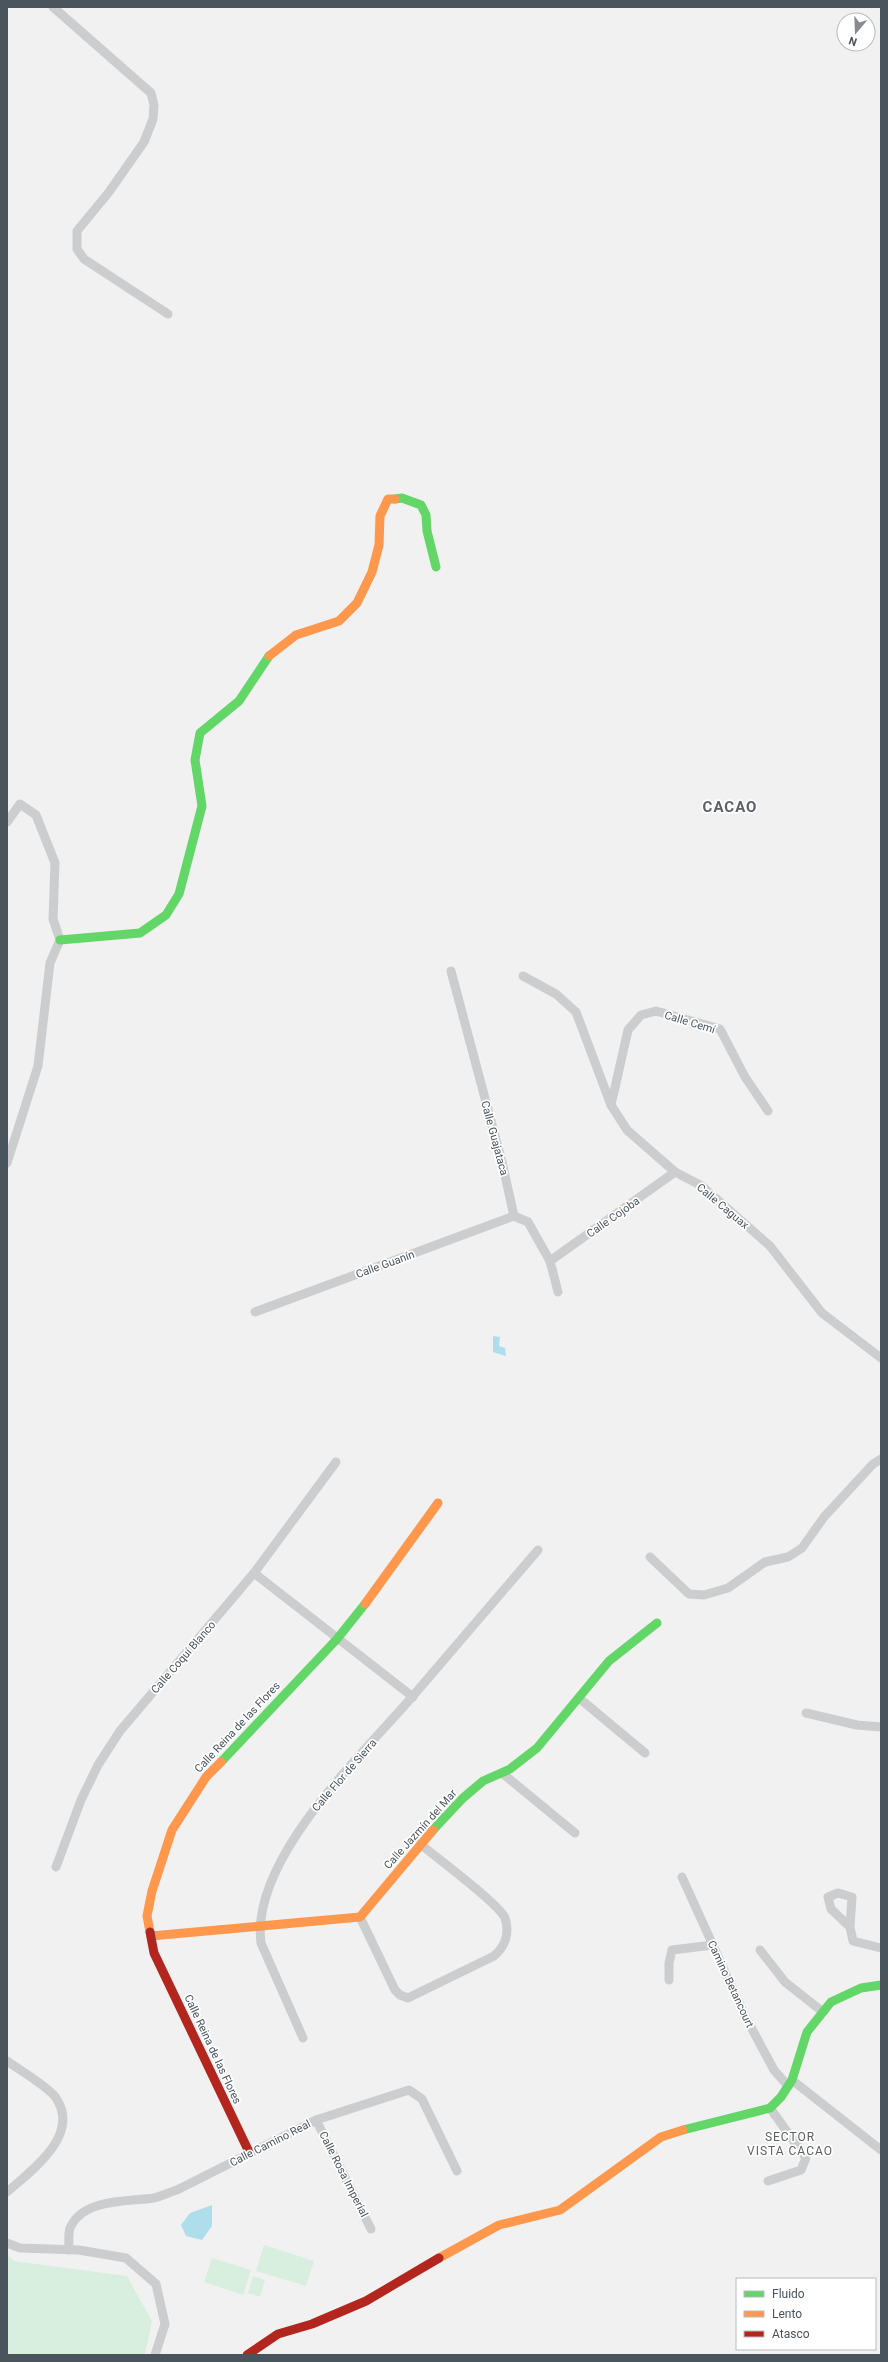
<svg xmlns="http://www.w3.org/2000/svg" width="888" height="2362" viewBox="0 0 888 2362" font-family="Roboto,sans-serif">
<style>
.green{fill:#d8efe0}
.water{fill:#aedeeb}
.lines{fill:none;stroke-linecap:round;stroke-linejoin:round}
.street{stroke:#cbcdcf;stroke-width:9}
.fast{stroke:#63d668;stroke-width:9}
.slow{stroke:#ff974d;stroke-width:9}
.jam{stroke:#b3261e;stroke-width:9}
.labels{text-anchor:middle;stroke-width:3.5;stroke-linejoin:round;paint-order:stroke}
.street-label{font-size:11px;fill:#49545d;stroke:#fff}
.neighbourhood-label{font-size:12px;letter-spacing:1px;fill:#5d6165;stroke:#fff}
.district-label{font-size:15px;font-weight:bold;letter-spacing:1px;fill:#5d6165;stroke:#fff}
</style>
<rect width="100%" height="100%" fill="#f2f1f1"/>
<g class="green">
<path d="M 264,2245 L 314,2261 L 306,2286 L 256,2271 Z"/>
<path d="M 7,2255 L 14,2261 L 127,2276 L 152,2321 L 145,2355 L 7,2355 Z"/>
<path d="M 212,2258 L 251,2270 L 243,2295 L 204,2282 Z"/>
<path d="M 253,2276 L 265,2280 L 260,2297 L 248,2293 Z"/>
</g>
<g class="water">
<path d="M 493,1336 L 500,1337 L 499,1346 L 505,1348 L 506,1356 L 493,1352 Z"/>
<path d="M 212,2205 L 212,2226 L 202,2240 L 186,2236 L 181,2225 L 190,2213 Z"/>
</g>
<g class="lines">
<g class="street">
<path d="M 53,7 L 151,93 L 154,105 L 153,119 L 144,142 L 109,192 L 77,231 L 77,249 L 84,259 L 168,314"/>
<path d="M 7,822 L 20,804 L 36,815 L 55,863 L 53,919 L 60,940 L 50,963 L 38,1066 L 7,1163"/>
<path d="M 451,971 L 502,1162 L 514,1216 L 528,1222 L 550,1261 L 558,1292"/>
<path d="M 523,976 L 556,994 L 576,1012 L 611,1105 L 627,1130 L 675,1172 L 702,1186 L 770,1246 L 822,1313 L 881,1358"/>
<path d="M 611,1105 L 628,1030 L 641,1015 L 656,1011 L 720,1029 L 745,1077 L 768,1111"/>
<path d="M 550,1261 L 675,1172"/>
<path d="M 255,1312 L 514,1216"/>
<path d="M 650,1557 L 689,1594 L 704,1595 L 728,1588 L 765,1562 L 788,1557 L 802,1548 L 824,1517 L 873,1464 L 881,1459"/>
<path d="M 254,1573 L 413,1697"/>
<path d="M 579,1698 L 645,1753"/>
<path d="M 806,1713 L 857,1725 L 881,1727"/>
<path d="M 502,1773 L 575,1833"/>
<path d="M 56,1867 L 81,1800 L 98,1765 L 120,1731 L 254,1573 L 336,1462"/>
<path d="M 682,1877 L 745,2016 L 774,2070 L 788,2086"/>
<path d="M 360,1917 L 395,1990 L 400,1995 L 408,1998 L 494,1956 C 505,1947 510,1933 505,1918 C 500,1905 435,1856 420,1844"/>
<path d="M 850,1927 L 831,1909 L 828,1897 L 838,1893 L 852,1897 L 850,1927 L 853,1941 L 881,1948"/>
<path d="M 760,1950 L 785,1982 L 823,2012"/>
<path d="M 669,1980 L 669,1963 L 672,1950 L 713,1945"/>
<path d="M 303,2038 L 261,1943 C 250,1860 361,1756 412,1697 C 454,1648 496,1599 538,1550"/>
<path d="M 7,2061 C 18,2069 50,2088 56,2098 C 81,2135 32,2170 7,2192"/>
<path d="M 792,2080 L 881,2150"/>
<path d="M 316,2120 L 371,2229"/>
<path d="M 768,2181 L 801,2170 L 806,2158 L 770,2108"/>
<path d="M 7,2243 L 20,2248 L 79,2250 L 126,2258 L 156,2284 L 165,2324 L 155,2355"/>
<path d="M 69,2250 C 69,2243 68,2234 70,2228 C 83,2198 127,2202 154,2198 C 162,2196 170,2192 177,2190 L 316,2120 L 409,2090 L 422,2099 L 457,2171"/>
</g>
<g class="fast">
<path d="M 395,499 L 402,498 L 421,505 L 426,515 L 427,531 L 436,567"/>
<path d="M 60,940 L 140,933 L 166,915 L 179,894 L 202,806 L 195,760 L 200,733 L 239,701 L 269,656"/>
<path d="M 221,1762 L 337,1639 L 365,1604"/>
<path d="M 433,1830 L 463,1798 L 483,1781 L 510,1769 L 537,1748 L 609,1661 L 657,1623"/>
<path d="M 683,2130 L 770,2108 L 781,2097 L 792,2080 L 807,2032 L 831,2002 L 861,1988 L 881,1985"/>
</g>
<g class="slow">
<path d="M 269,656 L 296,635 L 339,621 L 357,603 L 372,572 L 379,545 L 380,516 L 388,499 L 395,499"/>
<path d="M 365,1604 L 438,1503"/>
<path d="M 150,1932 L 147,1916 L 152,1891 L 172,1830 L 206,1777 L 221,1762"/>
<path d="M 151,1936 L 360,1917 L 433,1830"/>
<path d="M 439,2258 L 499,2225 L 560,2210 L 661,2137 L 683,2130"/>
</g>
<g class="jam">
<path d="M 150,1932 L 154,1953 L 250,2154"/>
<path d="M 247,2355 L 278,2334 L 312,2324 L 366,2301 L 439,2258"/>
</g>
</g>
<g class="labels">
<g class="street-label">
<text transform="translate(690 1022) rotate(17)" y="4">Calle Cemí</text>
<text transform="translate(495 1138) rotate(75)" y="4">Calle Guajataca</text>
<text transform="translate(723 1206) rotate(40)" y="4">Calle Caguax</text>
<text transform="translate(613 1217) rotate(-35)" y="4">Calle Cojoba</text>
<text transform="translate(385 1264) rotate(-20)" y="4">Calle Guanín</text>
<text transform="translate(183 1657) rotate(-49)" y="4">Calle Coquí Blanco</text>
<text transform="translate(237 1727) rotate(-47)" y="4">Calle Reina de las Flores</text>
<text transform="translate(344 1775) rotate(-49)" y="4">Calle Flor de Sierra</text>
<text transform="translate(420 1829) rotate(-48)" y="4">Calle Jazmín del Mar</text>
<text transform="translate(731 1984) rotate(65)" y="4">Camino Betancourt</text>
<text transform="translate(213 2049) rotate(65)" y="4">Calle Reina de las Flores</text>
<text transform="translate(270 2143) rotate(-27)" y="4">Calle Camino Real</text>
<text transform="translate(344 2174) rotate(63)" y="4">Calle Rosa Imperial</text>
</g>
<g class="neighbourhood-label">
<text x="790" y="2141">SECTOR<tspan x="790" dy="14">VISTA CACAO</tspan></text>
</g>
<g class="district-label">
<text x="730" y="812">CACAO</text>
</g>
</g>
<rect width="888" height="2362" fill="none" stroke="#49545d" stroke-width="16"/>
<rect x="736" y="2278" width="140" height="72" fill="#ffffff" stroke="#b6bbbe"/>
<rect x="744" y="2291" width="20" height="6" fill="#63d668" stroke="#b6bbbe"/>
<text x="772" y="2298" font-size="12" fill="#49545d">Fluido</text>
<rect x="744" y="2311" width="20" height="6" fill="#ff974d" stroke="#b6bbbe"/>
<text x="772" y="2318" font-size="12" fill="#49545d">Lento</text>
<rect x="744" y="2331" width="20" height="6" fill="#b3261e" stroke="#b6bbbe"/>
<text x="772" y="2338" font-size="12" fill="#49545d">Atasco</text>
<g transform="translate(856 32) rotate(199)"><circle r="19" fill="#ffffff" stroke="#b6bbbe"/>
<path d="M0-3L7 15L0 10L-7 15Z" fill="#848b91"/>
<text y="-6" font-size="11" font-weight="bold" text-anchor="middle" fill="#49545d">N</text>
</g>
</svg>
